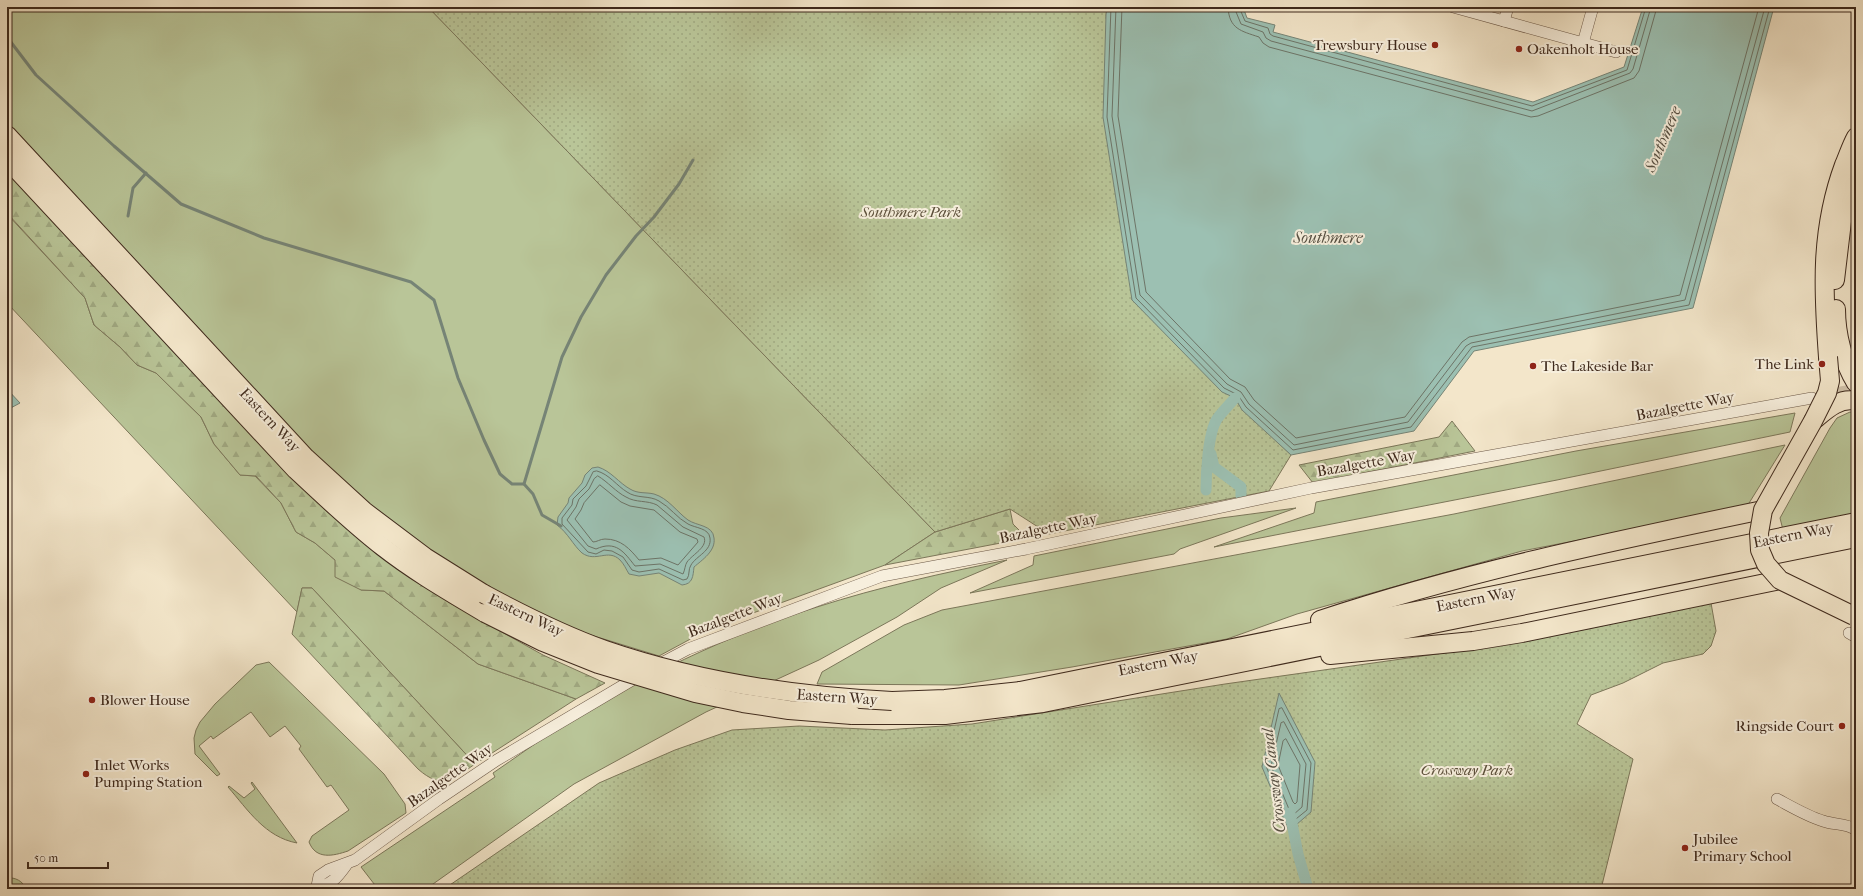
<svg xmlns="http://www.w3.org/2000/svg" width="1863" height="896" viewBox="0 0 1863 896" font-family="'IM FELL French Canon',serif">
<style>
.green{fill:#b9c598;stroke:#7c775a}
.forest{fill:url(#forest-firs);stroke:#7c775a}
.park{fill:url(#park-dots);stroke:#7c775a}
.water{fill:#9cc0b2;stroke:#768476}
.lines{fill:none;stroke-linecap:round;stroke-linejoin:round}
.shore{stroke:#6d7467;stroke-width:1}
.stream{stroke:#768476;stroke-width:3}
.canal{stroke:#9cc0b2;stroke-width:11}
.minor-tunnel{stroke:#cfc0a7;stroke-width:11;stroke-dasharray:11 5.5;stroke-linecap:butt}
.minor-casing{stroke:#6b5848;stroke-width:12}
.primary-casing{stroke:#3e291c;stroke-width:20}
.minor{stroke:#f7efdd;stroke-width:11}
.primary{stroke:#f3e6ca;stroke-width:18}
.primary-bridge-casing{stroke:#3e291c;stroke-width:20;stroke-linecap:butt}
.primary-bridge{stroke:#f3e6ca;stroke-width:18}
.poi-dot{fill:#8f2418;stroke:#f7efdd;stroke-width:1.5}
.labels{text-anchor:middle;stroke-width:4;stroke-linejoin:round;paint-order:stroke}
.poi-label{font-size:15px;fill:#3e291c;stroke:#f7efdd;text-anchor:start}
.park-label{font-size:15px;font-style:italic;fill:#5d503b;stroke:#f7efdd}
.street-label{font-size:15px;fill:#3e291c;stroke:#f7efdd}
.water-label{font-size:16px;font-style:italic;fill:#564f42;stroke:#f7efdd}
</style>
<defs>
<pattern id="forest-firs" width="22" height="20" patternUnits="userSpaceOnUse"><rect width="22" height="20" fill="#b9c598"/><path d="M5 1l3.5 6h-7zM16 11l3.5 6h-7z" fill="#a0a982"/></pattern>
<pattern id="park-dots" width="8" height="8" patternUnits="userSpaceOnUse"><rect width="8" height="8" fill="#b9c598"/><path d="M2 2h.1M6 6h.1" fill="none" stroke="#a0a982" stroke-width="1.8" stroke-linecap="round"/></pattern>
</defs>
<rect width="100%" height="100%" fill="#f3e6ca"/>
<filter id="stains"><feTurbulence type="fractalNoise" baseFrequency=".005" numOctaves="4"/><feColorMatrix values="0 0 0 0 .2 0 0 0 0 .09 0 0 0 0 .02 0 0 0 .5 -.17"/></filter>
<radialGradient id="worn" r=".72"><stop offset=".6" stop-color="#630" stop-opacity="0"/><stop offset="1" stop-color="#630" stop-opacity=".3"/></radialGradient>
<g class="green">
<path d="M 7,7 L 428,7 L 935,532 L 885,565 L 709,629 L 659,656 L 581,632 L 452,573 L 365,501 L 303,443 L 194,323 L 7,123 Z"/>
<path d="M 7,214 L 85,298 L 94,325 L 120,347 L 137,365 L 156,373 L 201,417 L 214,444 L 240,475 L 255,476 L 281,503 L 296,532 L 315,543 L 335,560 L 361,590 L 384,591 L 478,664 L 576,699 L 475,764 L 312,588 L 302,588 L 297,612 L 7,303 Z"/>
<path d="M 1850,412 L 1856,413 L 1856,514 L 1783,530 L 1780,518 L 1830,428 L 1837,418 Z"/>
<path d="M 1795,413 L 1790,432 L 1557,480 L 1214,547 L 1314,513 L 1316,502 L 1576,451 Z"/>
<path d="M 1785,445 L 1746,508 L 1522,551 L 1297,614 L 1227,639 L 1072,667 L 959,685 L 817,684 L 822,672 L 904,625 L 942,610 L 1454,514 Z"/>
<path d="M 1296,508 L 1180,549 L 1174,554 L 970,593 L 1033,565 L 1034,556 L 1221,518 Z"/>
<path d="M 1007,560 L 941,588 L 897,617 L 819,660 L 706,712 L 574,784 L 426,889 L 378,889 L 361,867 L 495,777 L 493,773 C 515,758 537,742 560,727 C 640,678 727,635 817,607 C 879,587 943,573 1007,560 Z"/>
<path d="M 269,662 L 384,774 L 405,804 L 406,813 L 348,851 C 333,856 316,860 309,842 L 312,836 L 349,810 L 331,785 L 327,787 L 299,749 L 301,746 L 285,726 L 270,737 L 251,712 L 213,739 L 211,736 L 199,746 L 220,774 L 217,776 L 195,754 L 194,738 L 196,730 L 200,722 L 215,704 L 256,665 Z"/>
<path d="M 252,782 L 297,843 C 265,837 248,810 228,787 L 229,786 L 244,798 L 255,789 L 251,783 Z"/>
<path d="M 7,878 C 15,877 23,881 26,889 L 7,889 Z"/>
</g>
<g class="forest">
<path d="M 7,170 L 324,509 L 380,556 L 450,603 L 543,655 L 605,683 L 576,699 L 478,664 L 384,591 L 361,590 L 335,577 L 335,560 L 315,543 L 296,532 L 281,503 L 256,476 L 240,475 L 214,444 L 201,417 L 156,373 L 137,365 L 120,347 L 94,325 L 85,298 L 7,213 Z"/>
<path d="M 1452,421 L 1475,451 L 1313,483 L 1299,465 L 1439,437 Z"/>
<path d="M 1010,509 L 1013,524 L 1027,538 L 885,565 L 935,532 Z"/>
<path d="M 302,588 L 312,588 L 475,764 C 452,780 442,790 418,769 L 292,634 Z"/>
</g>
<g class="park">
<path d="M 428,7 L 1107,7 L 1106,15 L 1132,300 L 1291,455 L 1269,491 L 1049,534 L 1010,509 L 935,532 Z"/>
<path d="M 1711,603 L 1716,631 L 1711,646 L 1703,654 L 1663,663 L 1623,683 L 1591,695 L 1577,724 L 1633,759 L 1601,889 L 444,889 L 599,783 L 675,750 L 732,730 L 799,726 L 885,730 L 972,724 L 1225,684 L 1486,647 L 1587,629 Z"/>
</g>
<g class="water">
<path d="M 1107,7 L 1243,7 L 1247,18 L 1275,25 L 1273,32 L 1533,102 L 1624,67 L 1643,7 L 1774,7 L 1693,308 L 1474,351 L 1414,431 L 1291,455 L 1242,410 L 1235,398 L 1222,392 L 1132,300 L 1103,117 L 1106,15 Z"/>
<path d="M 7,389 L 20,403 L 7,410 Z"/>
<path d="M 598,467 C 611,471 619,483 630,489 C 638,494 646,492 654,494 C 668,498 677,512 688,520 C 697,526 713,525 714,538 C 716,551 702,560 694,567 C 693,576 693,584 682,585 L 659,573 L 639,576 L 629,574 C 626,569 624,564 620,560 C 608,548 596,563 582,553 C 573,545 568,533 557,525 L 558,517 L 568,503 L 569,498 L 582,483 L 585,475 L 592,468 Z"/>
<path d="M 1279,693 L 1315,762 L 1311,812 L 1289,831 L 1262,767 Z"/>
</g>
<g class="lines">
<g class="shore">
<path d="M 1111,7 L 1107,117 L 1136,298 L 1224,388 L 1238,395 L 1246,407 L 1293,450 L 1411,427 L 1472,347 L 1689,305 L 1770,7"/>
<path d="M 1116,7 L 1112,116 L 1140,295 L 1227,384 L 1241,392 L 1249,404 L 1294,445 L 1408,422 L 1466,346 L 1471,343 L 1685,300 L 1765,7"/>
<path d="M 1122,7 L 1118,116 L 1146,292 L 1230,379 L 1245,387 L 1254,400 L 1296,438 L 1405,417 L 1462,342 L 1469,337 L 1680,295 L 1759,7"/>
<path d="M 1228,7 C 1229,29 1241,31 1259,37 L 1263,43 L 1269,47 L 1531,117 L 1538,116 L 1634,78 L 1639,71 L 1657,7"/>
<path d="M 1234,7 L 1241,24 L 1263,32 L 1266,38 L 1271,41 L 1532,111 L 1630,73 L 1633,69 L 1651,7"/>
<path d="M 1239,7 L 1245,21 L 1268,28 L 1270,34 L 1273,36 L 1532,106 L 1627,70 L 1646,7"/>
<path d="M 597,471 C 609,474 617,486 627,492 C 637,499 649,495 659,501 C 670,507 677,518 688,524 C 695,528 709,528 710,538 C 712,551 696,556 691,565 C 688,569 690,575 687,579 L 683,580 L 659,569 L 639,572 L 632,570 L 623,557 L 612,551 L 604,550 L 596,554 L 588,552 L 562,524 L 562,518 L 572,505 L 573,499 L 586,486 L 593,472 Z"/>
<path d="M 598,476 C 608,482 616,492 626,497 C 636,503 647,500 657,505 L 683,527 L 704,537 C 708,547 693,554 687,562 C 685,565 685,570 683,574 L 660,564 L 635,566 C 624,552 616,540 596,549 L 588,546 L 567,520 L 576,507 L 579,499 L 589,489 L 594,479 Z"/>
<path d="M 600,485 L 621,502 L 630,506 L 654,510 L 680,532 L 697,539 L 698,542 L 678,565 L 661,558 L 639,560 C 630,549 621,539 605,539 C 600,539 597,542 593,542 L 575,519 L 581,510 L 584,503 Z"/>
<path d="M 1282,708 L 1311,763 L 1307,810 L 1291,823 L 1289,822 L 1266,766 L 1279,709 Z"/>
<path d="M 1284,722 L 1306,764 L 1302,807 L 1293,815 L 1291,814 L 1271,766 L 1281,723 Z"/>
<path d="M 1286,739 L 1300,765 L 1297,802 L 1295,804 L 1293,802 L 1278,765 L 1283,741 Z"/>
</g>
<g class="stream">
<path d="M 7,37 L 36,75 L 114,146 L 181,204 L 264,238 L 411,282 L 434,300 L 458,378 L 484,440 L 500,474 L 512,484 L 524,484 L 533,494 L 542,515 L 561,526"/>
<path d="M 128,216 L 133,188 L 146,173"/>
<path d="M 524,484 L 562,357 L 581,317 L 606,275 L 636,236 L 654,217 L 679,184 L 693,160"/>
</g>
<g class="canal">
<path d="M 1211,454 L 1214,467 L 1241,487 L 1241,496"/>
<path d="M 1206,490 C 1206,474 1208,433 1217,419 C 1222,412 1229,405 1235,398"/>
<path d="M 1290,813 L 1298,854 L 1308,889"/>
</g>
<path class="minor-tunnel" d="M 1821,396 L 1856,389"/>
<g class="minor-casing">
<g id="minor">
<path d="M 1453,7 L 1616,52"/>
<path d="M 1504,21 L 1508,7"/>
<path d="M 1583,43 L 1593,7"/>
<path d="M 1849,633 L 1856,637"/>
<path d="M 656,666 L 688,649 L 882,576 L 1026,549 L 1311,488 L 1812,398"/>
<path d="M 1777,799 C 1792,807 1807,816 1823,821 C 1834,825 1847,823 1856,830"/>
<path d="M 347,864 C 339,875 332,886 317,886 L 319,876 L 328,870 L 355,860 L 439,799 L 497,760 L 639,676"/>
</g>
</g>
<g class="primary-casing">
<g id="primary">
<path d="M 7,135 L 306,458 L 364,511 L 425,557 L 484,594"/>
<path d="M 7,159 L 296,470 C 324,496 352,523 383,547 C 415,572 450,592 485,613"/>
<path d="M 1835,280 L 1843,213 L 1856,171"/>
<path d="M 1836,309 C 1836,334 1843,362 1856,383"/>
<path d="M 1828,357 C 1823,289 1820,230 1844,165 C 1848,156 1851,146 1856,137"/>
<path d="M 1813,421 C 1825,411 1839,397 1856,401"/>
<path d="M 1320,620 C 1464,572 1614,541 1763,510"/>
<path d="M 1330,655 L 1473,641 L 1522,633 L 1780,580"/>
<path d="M 892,701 L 945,699 L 1020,691 L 1856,522"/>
<path d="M 852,715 L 945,715 L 1043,703 L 1856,538"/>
</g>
</g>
<use href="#minor" class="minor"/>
<use href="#primary" class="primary"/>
<g class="primary-bridge-casing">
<g id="primary-bridge">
<path d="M 1828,357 L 1830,381 L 1827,393 L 1813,421 L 1763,510 L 1759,533 L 1760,550 L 1766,564 L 1780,580 L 1854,616"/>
<path d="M 484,594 C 523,615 563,635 605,650 C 698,682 794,696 892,701"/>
<path d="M 485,613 L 543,642 L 598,664 L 695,693 L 743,703 L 789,710 L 852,715"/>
</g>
</g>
<use href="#primary-bridge" class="primary-bridge"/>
</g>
<g class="poi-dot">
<circle cx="1435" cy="45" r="4"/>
<circle cx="1519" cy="49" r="4"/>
<circle cx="1822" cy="364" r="4"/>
<circle cx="1533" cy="366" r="4"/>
<circle cx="92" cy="700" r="4"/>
<circle cx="1842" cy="726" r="4"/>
<circle cx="86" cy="774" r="4"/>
<circle cx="1685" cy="848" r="4"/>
</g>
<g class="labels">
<g class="poi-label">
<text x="1427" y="50" text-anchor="end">Trewsbury House</text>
<text x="1527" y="54">Oakenholt House</text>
<text x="1814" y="369" text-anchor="end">The Link</text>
<text x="1541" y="371">The Lakeside Bar</text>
<text x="100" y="705">Blower House</text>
<text x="1834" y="731" text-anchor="end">Ringside Court</text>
<text x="94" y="770">Inlet Works<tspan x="94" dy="17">Pumping Station</tspan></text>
<text x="1693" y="844">Jubilee<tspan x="1693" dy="17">Primary School</tspan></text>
</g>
<g class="park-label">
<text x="911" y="217">Southmere Park</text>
<text x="1467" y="775">Crossway Park</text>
</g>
<g class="street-label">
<text transform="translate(1685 406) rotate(-11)" y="5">Bazalgette Way</text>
<text transform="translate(270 420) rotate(47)" y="5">Eastern Way</text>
<text transform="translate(1366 463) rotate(-10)" y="5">Bazalgette Way</text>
<text transform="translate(1048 528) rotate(-12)" y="5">Bazalgette Way</text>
<text transform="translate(1793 535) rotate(-11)" y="5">Eastern Way</text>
<text transform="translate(1476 599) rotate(-11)" y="5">Eastern Way</text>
<text transform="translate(526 615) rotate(25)" y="5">Eastern Way</text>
<text transform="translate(735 615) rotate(-21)" y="5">Bazalgette Way</text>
<text transform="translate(1158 663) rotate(-11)" y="5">Eastern Way</text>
<text transform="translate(837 697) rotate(4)" y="5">Eastern Way</text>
<text transform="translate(450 775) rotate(-35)" y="5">Bazalgette Way</text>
</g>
<g class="water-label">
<text transform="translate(1662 139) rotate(-67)" y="6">Southmere</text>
<text x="1328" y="243">Southmere</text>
<text transform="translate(1273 781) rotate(-97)" y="6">Crossway Canal</text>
</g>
</g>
<rect width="1863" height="896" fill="none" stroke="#f3e6ca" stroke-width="24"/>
<rect x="8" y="8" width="1847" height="880" fill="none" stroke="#3e291c" stroke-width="2"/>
<rect x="12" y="12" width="1839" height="872" fill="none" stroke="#3e291c"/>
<path d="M28 862v6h80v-6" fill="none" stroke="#3e291c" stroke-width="2"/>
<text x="34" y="862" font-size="12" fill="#3e291c" stroke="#f7efdd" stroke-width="3" paint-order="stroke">50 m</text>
<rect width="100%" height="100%" filter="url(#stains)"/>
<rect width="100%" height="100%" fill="url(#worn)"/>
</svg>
